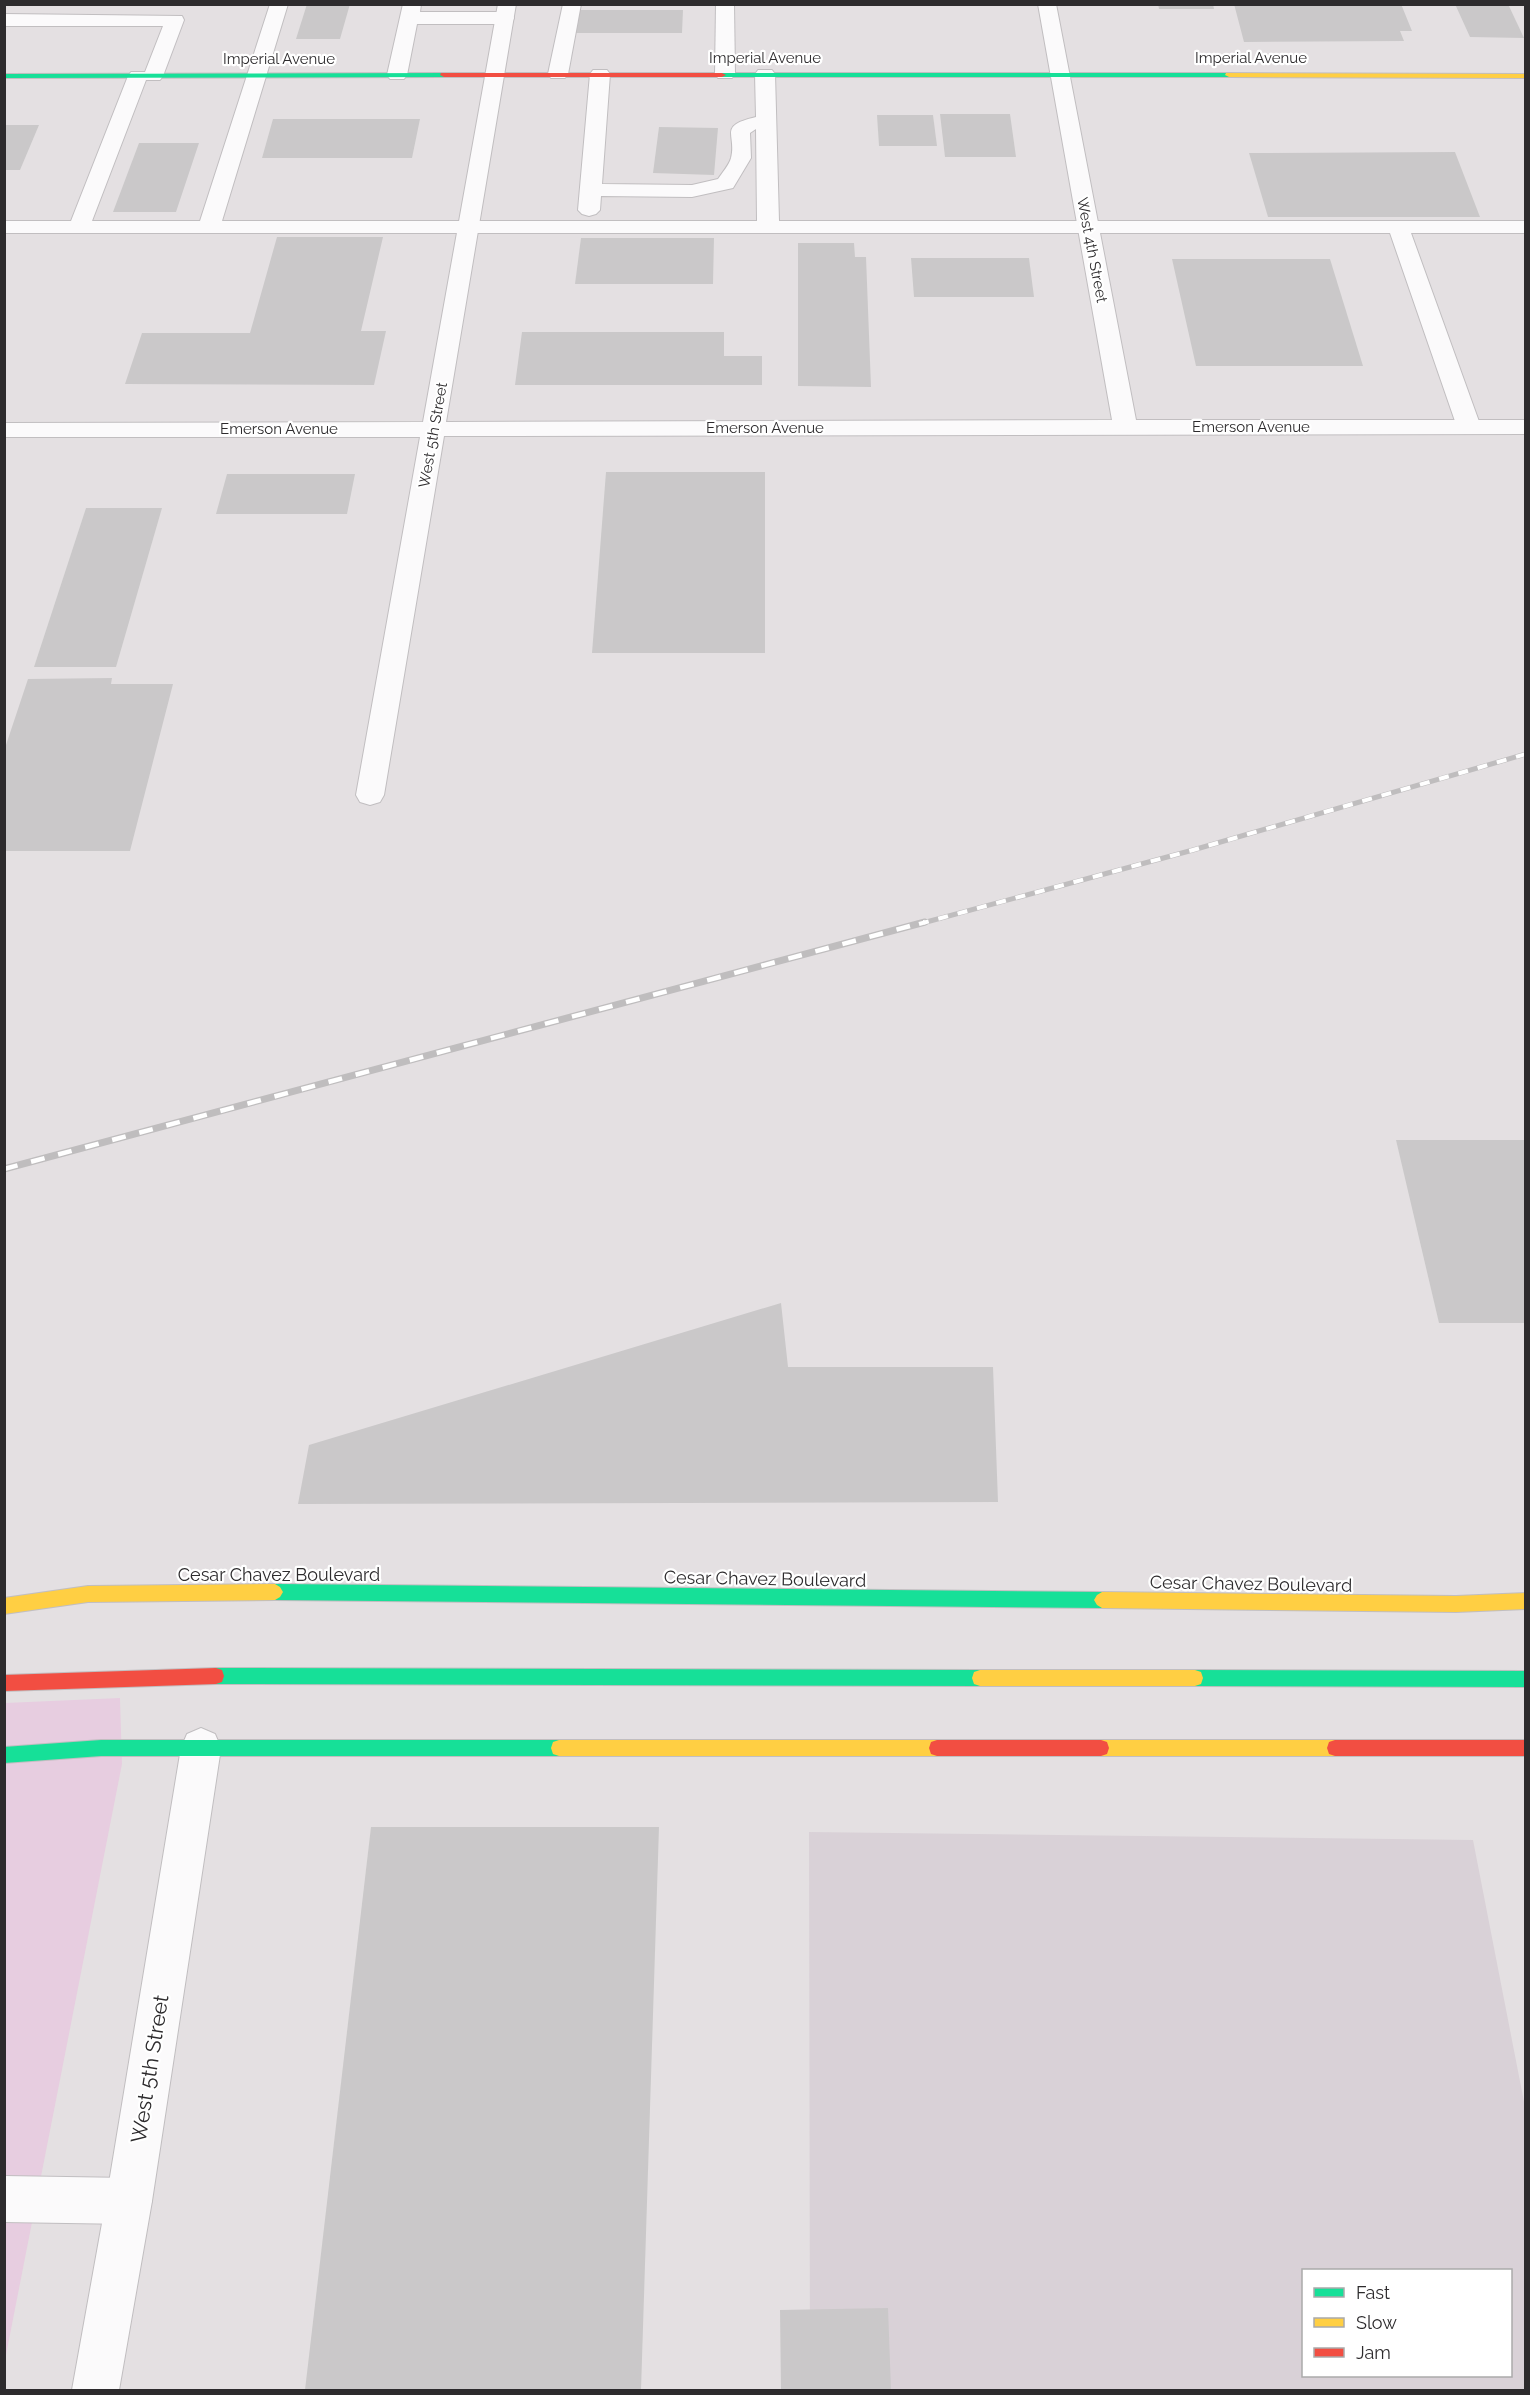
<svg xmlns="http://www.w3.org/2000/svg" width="1530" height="2395" viewBox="0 0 1530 2395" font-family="Raleway,sans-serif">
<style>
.built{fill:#d9d1d7;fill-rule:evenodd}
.green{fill:#e7cde0}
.building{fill:#cac8c9}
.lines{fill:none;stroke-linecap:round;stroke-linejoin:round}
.lane-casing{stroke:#c1bec0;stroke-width:2}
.street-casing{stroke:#c1bec0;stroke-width:2}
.fast-casing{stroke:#c1bec0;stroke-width:2}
.slow-casing{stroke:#c1bec0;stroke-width:2}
.jam-casing{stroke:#c1bec0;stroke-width:2}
.lane{fill:#fbfafb;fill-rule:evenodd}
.street{fill:#fbfafb;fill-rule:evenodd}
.fast{fill:#16e098;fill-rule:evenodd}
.slow{fill:#ffcf43;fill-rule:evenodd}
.jam{fill:#f24e42;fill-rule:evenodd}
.rail-far1-casing{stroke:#bfbdbe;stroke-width:5}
.rail-casing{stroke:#bfbdbe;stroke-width:7}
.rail-far1{stroke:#fff;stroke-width:4;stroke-dasharray:10;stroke-linecap:butt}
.rail{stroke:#fff;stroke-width:4.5;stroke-dasharray:14;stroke-linecap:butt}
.labels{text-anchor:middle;stroke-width:4.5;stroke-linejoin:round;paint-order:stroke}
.far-street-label{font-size:15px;fill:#2d2b2d;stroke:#fff}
.street-label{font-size:18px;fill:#2d2b2d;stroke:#fff}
.near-street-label{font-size:21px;fill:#2d2b2d;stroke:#fff}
</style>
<rect width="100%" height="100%" fill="#e4e0e2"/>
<path class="built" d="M 809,1832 L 1473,1840 L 1525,2107 L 1525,2390 L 810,2390 ZM 1304,2270 L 1510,2270 L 1510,2376 L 1304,2376 Z"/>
<path class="green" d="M 120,1698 L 122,1764 L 5,2360 L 5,1703 Z"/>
<g class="building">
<path d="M 307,4 L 350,4 L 340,39 L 296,39 Z"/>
<path d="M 1158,4 L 1213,4 L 1214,9 L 1159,9 Z"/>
<path d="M 1234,4 L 1401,4 L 1412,31 L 1400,31 L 1404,41 L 1244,42 Z"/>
<path d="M 1455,4 L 1508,4 L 1524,38 L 1470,37 Z"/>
<path d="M 563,10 L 683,10 L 682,33 L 560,33 Z"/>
<path d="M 940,114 L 1010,114 L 1016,157 L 945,157 Z"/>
<path d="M 877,115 L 933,115 L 937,146 L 879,146 Z"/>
<path d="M 273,119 L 420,119 L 412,158 L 262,158 Z"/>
<path d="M 4,125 L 39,125 L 20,170 L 4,170 Z"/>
<path d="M 659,127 L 718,128 L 714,175 L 653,173 Z"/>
<path d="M 139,143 L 199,143 L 176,212 L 113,212 Z"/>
<path d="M 1455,152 L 1480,217 L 1268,217 L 1249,153 Z"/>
<path d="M 277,237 L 383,237 L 361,331 L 386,331 L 374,385 L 125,384 L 142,333 L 250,333 Z"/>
<path d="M 581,238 L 714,238 L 713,284 L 575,284 Z"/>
<path d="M 798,243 L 854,243 L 855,257 L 866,257 L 871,387 L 798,386 Z"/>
<path d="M 911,258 L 1029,258 L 1034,297 L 914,297 Z"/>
<path d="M 1172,259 L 1330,259 L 1363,366 L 1196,366 Z"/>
<path d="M 522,332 L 724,332 L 724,356 L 762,356 L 762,385 L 515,385 Z"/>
<path d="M 606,472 L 765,472 L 765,653 L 592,653 Z"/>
<path d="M 227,474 L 355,474 L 347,514 L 216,514 Z"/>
<path d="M 86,508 L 162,508 L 116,667 L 34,667 Z"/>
<path d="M 112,678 L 111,684 L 173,684 L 130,851 L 4,851 L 4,751 L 28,679 Z"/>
<path d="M 1396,1140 L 1526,1140 L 1526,1323 L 1439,1323 Z"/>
<path d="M 781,1303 L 788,1367 L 993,1367 L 998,1502 L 298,1504 L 309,1445 Z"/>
<path d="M 371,1827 L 659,1827 L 641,2390 L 305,2390 Z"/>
<path d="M 888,2308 L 891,2390 L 781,2390 L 780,2310 Z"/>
</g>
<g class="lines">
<g class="lane-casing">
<g id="lane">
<path d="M 270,4 L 288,4 L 222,221 L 757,221 L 756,129 L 750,133 L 751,158 L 733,188 L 692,197 L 601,196 L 600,210 L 596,214 L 589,216 L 582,214 L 578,210 L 590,74 L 593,70 L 607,70 L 610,74 L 602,184 L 692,185 L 718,179 C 722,173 729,165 731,158 C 737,134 717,126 756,117 L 755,74 L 758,70 L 772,70 L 775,74 L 779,221 L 1526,221 L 1526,233 L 1411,233 L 1481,427 L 1477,432 L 1469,434 L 1461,432 L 1457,427 L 1390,233 L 4,233 L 4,221 L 71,221 L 128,76 L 131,72 L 145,72 L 163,26 L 4,26 L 4,14 L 182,16 L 184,20 L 163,76 L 160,80 L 146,80 L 92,221 L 200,221 Z"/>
<path d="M 403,4 L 421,4 L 420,12 L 505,12 L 512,14 L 514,18 L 512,22 L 505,24 L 417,24 L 407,75 L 404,79 L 390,79 L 387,75 Z"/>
<path d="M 563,4 L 581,4 L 568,74 L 565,78 L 551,78 L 548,74 Z"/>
<path d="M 716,4 L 734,4 L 735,74 L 732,78 L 718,78 L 715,74 Z"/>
<path d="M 4,2176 L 129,2178 L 145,2185 L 152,2201 L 145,2217 L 129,2224 L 4,2222 Z"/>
</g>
</g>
<g class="street-casing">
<g id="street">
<path d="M 498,4 L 516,4 L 446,422 L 1112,420 L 1038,4 L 1056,4 L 1136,420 L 1526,420 L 1526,434 L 444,436 L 384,795 L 380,802 L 370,805 L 360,802 L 356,795 L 420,437 L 4,437 L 4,423 L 423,422 Z"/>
<path d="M 201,1728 L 215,1734 L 221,1748 L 152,2201 L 119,2390 L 72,2390 L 106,2201 L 181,1748 L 187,1734 Z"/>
</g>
</g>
<g class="fast-casing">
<g id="fast">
<path d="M 447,73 L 448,75 L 444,77 L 4,78 L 4,74 Z"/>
<path d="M 719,73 L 1229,73 L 1233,75 L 1229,77 L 722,77 L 718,75 Z"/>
<path d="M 275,1584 L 1102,1592 L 1107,1595 L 1110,1600 L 1107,1605 L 1102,1608 L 275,1600 L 270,1597 L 267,1592 L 270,1587 Z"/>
<path d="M 216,1668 L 980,1670 L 986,1672 L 988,1678 L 986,1684 L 980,1686 L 216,1684 L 210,1682 L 208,1676 L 210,1670 Z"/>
<path d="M 1195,1670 L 1526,1671 L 1526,1687 L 1195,1686 L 1189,1684 L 1187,1678 L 1189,1672 Z"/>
<path d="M 101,1740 L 559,1740 L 565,1742 L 567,1748 L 565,1754 L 559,1756 L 101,1756 L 4,1763 L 4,1747 Z"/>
</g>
</g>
<g class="slow-casing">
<g id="slow">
<path d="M 1226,73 L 1526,74 L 1526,78 L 1229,77 L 1225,75 Z"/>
<path d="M 275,1584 L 280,1587 L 283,1592 L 280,1597 L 275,1600 L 88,1602 L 4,1614 L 4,1598 L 88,1586 Z"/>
<path d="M 1102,1592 L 1456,1596 L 1526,1593 L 1526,1609 L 1456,1612 L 1102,1608 L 1097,1605 L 1094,1600 L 1097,1595 Z"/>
<path d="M 980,1670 L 1195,1670 L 1201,1672 L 1203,1678 L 1201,1684 L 1195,1686 L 980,1686 L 974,1684 L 972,1678 L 974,1672 Z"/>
<path d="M 559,1740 L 937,1740 L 943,1742 L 945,1748 L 943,1754 L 937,1756 L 559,1756 L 553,1754 L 551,1748 L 553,1742 Z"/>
<path d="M 1101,1740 L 1335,1740 L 1341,1742 L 1343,1748 L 1341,1754 L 1335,1756 L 1101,1756 L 1095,1754 L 1093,1748 L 1095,1742 Z"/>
</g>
</g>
<g class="jam-casing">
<g id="jam">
<path d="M 441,73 L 722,73 L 726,75 L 722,77 L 444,77 L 440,75 Z"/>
<path d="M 216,1668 L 222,1670 L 224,1676 L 222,1682 L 216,1684 L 4,1691 L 4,1675 Z"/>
<path d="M 937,1740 L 1101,1740 L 1107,1742 L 1109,1748 L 1107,1754 L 1101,1756 L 937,1756 L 931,1754 L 929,1748 L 931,1742 Z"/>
<path d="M 1335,1740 L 1526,1740 L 1526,1756 L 1335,1756 L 1329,1754 L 1327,1748 L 1329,1742 Z"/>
</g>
</g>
<use href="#lane" class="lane"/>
<use href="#street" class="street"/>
<use href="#fast" class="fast"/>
<use href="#slow" class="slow"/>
<use href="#jam" class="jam"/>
<g class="rail-far1-casing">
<path id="rail-far1" d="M 919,924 L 1193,850 L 1526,754"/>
</g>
<g class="rail-casing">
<path id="rail" d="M 4,1169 L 925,922"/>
</g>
<use href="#rail-far1" class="rail-far1"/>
<use href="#rail" class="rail"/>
</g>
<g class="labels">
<g class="far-street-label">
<text x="765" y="63">Imperial Avenue</text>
<text x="1251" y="63">Imperial Avenue</text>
<text x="279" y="64">Imperial Avenue</text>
<text transform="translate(1092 250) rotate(79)" y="5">West 4th Street</text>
<text x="1251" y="432">Emerson Avenue</text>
<text x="765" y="433">Emerson Avenue</text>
<text x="279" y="434">Emerson Avenue</text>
<text transform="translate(433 435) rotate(-80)" y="5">West 5th Street</text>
</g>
<g class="street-label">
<text x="279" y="1581">Cesar Chavez Boulevard</text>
<text transform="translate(765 1579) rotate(1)" y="6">Cesar Chavez Boulevard</text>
<text transform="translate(1251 1584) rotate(1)" y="6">Cesar Chavez Boulevard</text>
</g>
<g class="near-street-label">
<text transform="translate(150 2069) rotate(-81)" y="7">West 5th Street</text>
</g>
</g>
<rect width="1530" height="2395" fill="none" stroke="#2d2b2d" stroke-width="12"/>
<rect x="1302" y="2269" width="210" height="108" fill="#ffffff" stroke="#abaaab" stroke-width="1.5"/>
<rect x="1314" y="2288" width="30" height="9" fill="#16e098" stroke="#abaaab" stroke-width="1.5"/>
<text x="1356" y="2299" font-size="18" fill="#2d2b2d">Fast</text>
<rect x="1314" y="2318" width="30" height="9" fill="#ffcf43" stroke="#abaaab" stroke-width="1.5"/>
<text x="1356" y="2329" font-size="18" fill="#2d2b2d">Slow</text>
<rect x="1314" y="2348" width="30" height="9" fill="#f24e42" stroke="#abaaab" stroke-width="1.5"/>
<text x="1356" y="2359" font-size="18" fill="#2d2b2d">Jam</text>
</svg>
